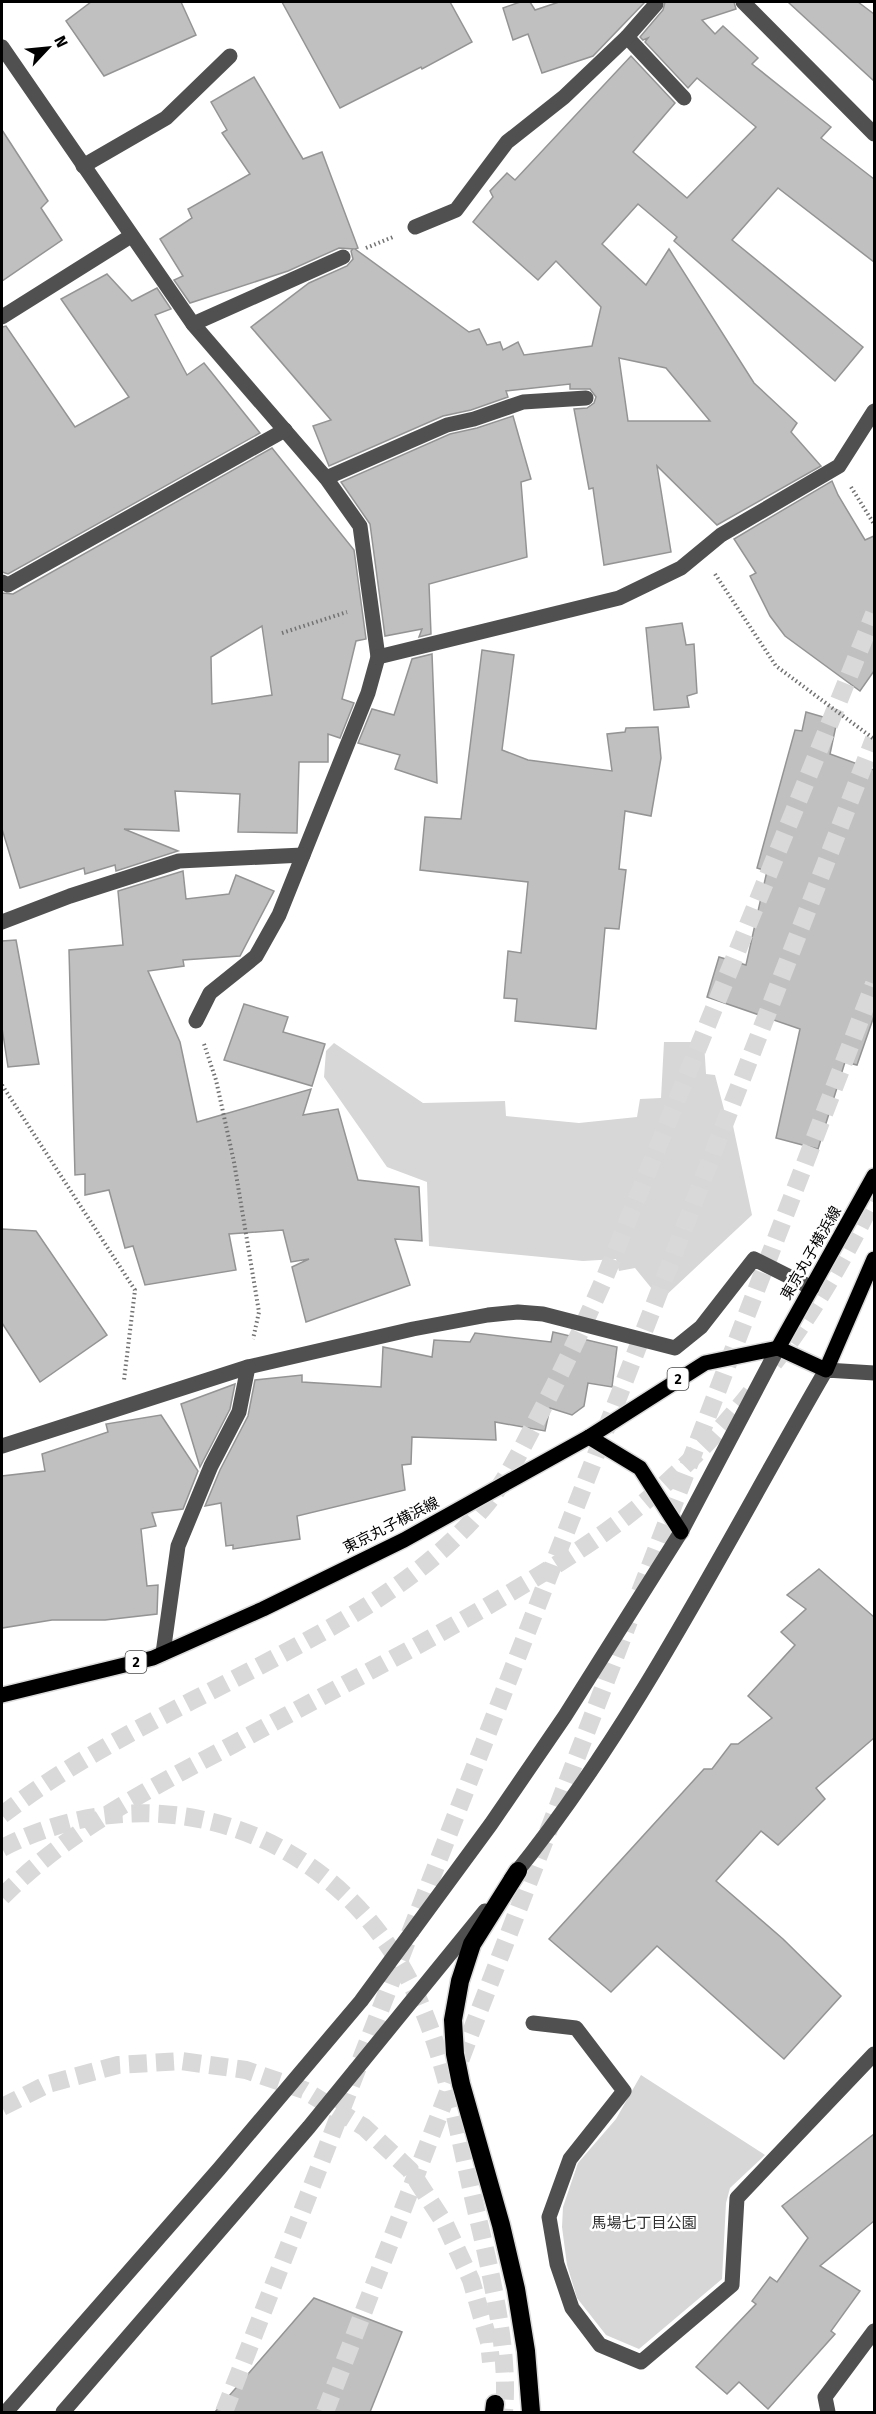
<svg xmlns="http://www.w3.org/2000/svg" width="876" height="2414" viewBox="0 0 876 2414" font-family="'Fira Sans','Noto Sans JP',sans-serif">
<style>
.green{fill:#d7d7d7}
.building{fill:#c0c0c0;stroke:#949494;stroke-width:1.5;fill-rule:evenodd}
.lines{fill:none;stroke-linecap:round;stroke-linejoin:round}
.highway-tunnel{stroke:#d9d9d9;stroke-width:18;stroke-dasharray:18 9;stroke-linecap:butt}
.major-casing{stroke:#dbdbdb;stroke-width:18}
.highway-casing{stroke:#dbdbdb;stroke-width:21}
.path{stroke:#727272;stroke-width:4;stroke-dasharray:1.5 3;stroke-linecap:butt}
.minor{stroke:#505050;stroke-width:15}
.major{stroke:#000;stroke-width:15}
.highway{stroke:#000;stroke-width:18}
.labels{text-anchor:middle;stroke-width:5;stroke-linejoin:round;paint-order:stroke}
.shield{fill:#fff;stroke:#4c4c4c;stroke-width:1.5}
.shield-label{font-size:14px;font-weight:bold;fill:#000}
.street-label{font-size:15px;fill:#000;stroke:#fff}
.park-label{font-size:15px;fill:#2e2e2e;stroke:#fff}
</style>
<rect width="100%" height="100%" fill="#fff"/>
<g class="green">
<path d="M 664,1042 L 704,1042 L 706,1074 L 715,1075 L 726,1117 L 732,1121 L 752,1215 L 661,1300 L 635,1268 L 619,1271 L 616,1259 L 583,1261 L 429,1246 L 427,1182 L 387,1167 L 324,1077 L 326,1051 L 334,1043 L 423,1103 L 505,1101 L 506,1116 L 579,1123 L 637,1117 L 640,1099 L 661,1098 Z"/>
<path d="M 641,2075 L 765,2155 L 730,2188 L 726,2203 L 722,2279 L 639,2349 L 606,2335 L 577,2298 L 567,2265 L 562,2227 L 563,2207 L 578,2163 L 616,2119 Z"/>
</g>
<g class="building">
<path d="M 91,2 L 181,2 L 196,35 L 104,76 L 66,21 Z"/>
<path d="M 282,2 L 450,2 L 472,42 L 422,69 L 421,67 L 340,108 Z"/>
<path d="M 520,2 L 530,2 L 535,10 L 559,2 L 645,2 L 593,56 L 542,73 L 528,34 L 513,40 L 503,8 Z"/>
<path d="M 665,2 L 734,2 L 736,9 L 702,20 L 715,34 L 723,26 L 758,58 L 752,64 L 831,127 L 821,138 L 874,179 L 874,262 L 778,188 L 732,240 L 863,347 L 835,381 L 674,241 L 677,237 L 638,204 L 602,244 L 646,285 L 669,249 L 754,383 L 797,423 L 791,432 L 821,466 L 717,525 L 657,466 L 671,552 L 604,565 L 593,488 L 589,489 L 574,409 L 587,408 L 594,403 L 596,397 L 590,389 L 570,389 L 570,384 L 506,391 L 508,397 L 471,410 L 443,416 L 329,466 L 313,426 L 331,420 L 251,327 L 309,283 L 347,266 L 353,259 L 351,251 L 353,249 L 339,248 L 288,271 L 190,303 L 174,280 L 183,276 L 160,239 L 192,218 L 188,209 L 250,174 L 222,133 L 227,130 L 211,102 L 254,77 L 303,159 L 322,152 L 358,248 L 355,249 L 469,332 L 479,329 L 487,345 L 500,342 L 503,350 L 518,342 L 524,355 L 592,346 L 601,307 L 556,261 L 538,280 L 473,222 L 493,197 L 490,191 L 507,173 L 515,180 L 631,56 L 675,103 L 633,152 L 687,198 L 756,127 L 697,78 L 688,88 L 645,42 L 648,38 L 643,40 L 640,37 L 663,10 ZM 619,358 L 666,368 L 710,421 L 628,421 Z"/>
<path d="M 788,2 L 858,2 L 874,14 L 874,81 Z"/>
<path d="M 2,130 L 48,201 L 41,208 L 62,240 L 2,281 Z"/>
<path d="M 107,274 L 132,301 L 157,288 L 171,309 L 155,315 L 187,375 L 204,363 L 260,433 L 8,574 L 2,572 L 2,327 L 6,326 L 75,427 L 129,397 L 61,299 Z"/>
<path d="M 513,416 L 531,479 L 521,482 L 527,557 L 429,584 L 431,634 L 419,637 L 422,629 L 385,636 L 370,524 L 341,482 L 450,434 L 477,428 Z"/>
<path d="M 272,448 L 354,550 L 366,639 L 356,641 L 342,699 L 354,703 L 340,738 L 328,734 L 328,762 L 299,762 L 297,833 L 238,832 L 240,794 L 175,791 L 179,831 L 124,829 L 178,851 L 116,871 L 115,865 L 85,874 L 84,868 L 20,888 L 2,829 L 2,593 L 13,594 ZM 262,626 L 272,695 L 212,704 L 211,657 Z"/>
<path d="M 832,481 L 838,495 L 865,540 L 874,536 L 874,671 L 860,691 L 785,636 L 770,616 L 750,576 L 756,573 L 734,539 Z"/>
<path d="M 682,623 L 686,645 L 694,644 L 697,693 L 687,696 L 689,707 L 654,710 L 646,628 Z"/>
<path d="M 482,650 L 514,655 L 502,750 L 528,760 L 612,771 L 607,734 L 625,732 L 626,728 L 658,727 L 661,758 L 651,816 L 625,811 L 619,869 L 626,870 L 619,929 L 605,928 L 596,1029 L 515,1021 L 517,999 L 504,998 L 508,951 L 521,953 L 528,882 L 420,870 L 425,817 L 461,819 Z"/>
<path d="M 432,654 L 437,783 L 395,769 L 400,755 L 358,743 L 372,709 L 394,715 L 412,659 Z"/>
<path d="M 806,712 L 837,721 L 830,754 L 874,770 L 874,1016 L 857,1065 L 845,1062 L 818,1149 L 776,1138 L 800,1029 L 707,997 L 719,957 L 746,965 L 767,871 L 757,868 L 795,730 L 802,731 Z"/>
<path d="M 183,871 L 186,899 L 229,894 L 236,875 L 274,891 L 240,956 L 183,960 L 184,966 L 148,971 L 180,1042 L 197,1122 L 311,1089 L 303,1115 L 338,1109 L 358,1180 L 419,1187 L 422,1241 L 395,1239 L 410,1285 L 306,1322 L 292,1267 L 309,1259 L 291,1262 L 283,1230 L 229,1234 L 236,1270 L 145,1285 L 133,1246 L 125,1248 L 109,1190 L 85,1195 L 85,1174 L 75,1175 L 69,950 L 123,945 L 118,891 Z"/>
<path d="M 16,940 L 39,1064 L 8,1067 L 2,1028 L 2,941 Z"/>
<path d="M 244,1004 L 288,1017 L 283,1032 L 325,1044 L 312,1086 L 224,1060 Z"/>
<path d="M 2,1229 L 36,1231 L 107,1335 L 40,1382 L 2,1323 Z"/>
<path d="M 553,1332 L 617,1347 L 612,1387 L 588,1383 L 584,1406 L 572,1415 L 550,1408 L 545,1431 L 495,1422 L 496,1440 L 412,1437 L 411,1464 L 402,1465 L 405,1490 L 297,1516 L 300,1539 L 233,1549 L 233,1545 L 226,1546 L 221,1503 L 205,1506 L 220,1470 L 248,1416 L 255,1380 L 302,1375 L 302,1382 L 381,1387 L 383,1347 L 432,1357 L 434,1340 L 470,1342 L 475,1333 L 551,1342 Z"/>
<path d="M 235,1384 L 230,1409 L 200,1467 L 181,1404 Z"/>
<path d="M 161,1415 L 198,1471 L 183,1509 L 152,1513 L 156,1526 L 141,1529 L 147,1586 L 158,1585 L 157,1614 L 105,1620 L 52,1620 L 2,1628 L 2,1476 L 45,1471 L 42,1454 L 108,1432 L 106,1424 Z"/>
<path d="M 819,1569 L 874,1617 L 874,1738 L 816,1788 L 825,1799 L 778,1845 L 761,1831 L 716,1881 L 783,1939 L 841,1996 L 784,2059 L 657,1946 L 611,1992 L 549,1939 L 704,1769 L 712,1769 L 731,1744 L 738,1744 L 772,1718 L 748,1696 L 795,1645 L 781,1632 L 806,1609 L 787,1595 Z"/>
<path d="M 874,2134 L 874,2221 L 820,2266 L 860,2291 L 831,2331 L 835,2334 L 768,2409 L 739,2382 L 727,2394 L 696,2367 L 756,2304 L 752,2301 L 770,2277 L 777,2282 L 808,2238 L 782,2206 Z"/>
<path d="M 314,2298 L 402,2332 L 370,2412 L 215,2412 Z"/>
</g>
<g class="lines">
<g class="highway-tunnel">
<path d="M 774,1363 C 814,1312 846,1255 874,1198"/>
<path d="M 640,1592 L 874,984"/>
<path d="M 2,1815 C 83,1752 178,1709 269,1661 C 350,1618 424,1578 485,1506 C 505,1482 520,1452 534,1425 C 560,1376 583,1327 605,1277 L 874,614"/>
<path d="M 2,1848 C 147,1773 316,1823 400,1964 C 442,2034 455,2119 473,2197 C 488,2262 510,2346 504,2412"/>
<path d="M 2,1897 C 68,1830 151,1788 234,1744 C 323,1695 415,1649 503,1597 C 559,1564 616,1529 664,1485 C 696,1456 725,1425 752,1391"/>
<path d="M 2,2107 L 48,2084 L 118,2065 L 181,2061 L 246,2070 L 304,2090 L 364,2127 L 410,2170 L 445,2224 L 471,2280 L 489,2342 L 491,2362"/>
<path d="M 224,2412 L 874,739"/>
<path d="M 325,2412 L 629,1621"/>
</g>
<g class="major-casing">
<g id="major">
<path d="M 778,1348 L 874,1176"/>
<path d="M 589,1437 L 640,1468 L 681,1532"/>
<path d="M 2,1695 L 153,1658 L 263,1609 L 404,1540 L 517,1477 L 589,1437 L 705,1363 L 778,1348 L 826,1370 L 874,1259"/>
</g>
</g>
<g class="highway-casing">
<g id="highway">
<path d="M 518,1871 L 472,1944 L 460,1981 L 453,2020 L 455,2054 L 461,2084 L 501,2225 L 516,2289 L 526,2351 L 531,2412"/>
<path d="M 494,2412 L 495,2404"/>
</g>
</g>
<g class="path">
<path d="M 366,248 L 393,237"/>
<path d="M 851,487 L 874,524"/>
<path d="M 715,574 L 776,666 L 874,739"/>
<path d="M 282,633 L 347,612"/>
<path d="M 204,1044 L 216,1080 L 234,1162 L 259,1312 L 253,1339"/>
<path d="M 2,1085 L 135,1290 L 124,1380"/>
</g>
<g class="minor">
<path d="M 743,2 L 874,134"/>
<path d="M 627,37 L 684,98"/>
<path d="M 2,47 L 193,324 L 326,478 L 360,526 L 378,657 L 368,693 L 279,915 L 256,956 L 210,993 L 196,1021"/>
<path d="M 83,166 L 166,118 L 230,56"/>
<path d="M 415,227 L 456,210 L 507,142 L 564,97 L 627,37 L 656,4"/>
<path d="M 2,317 L 131,236"/>
<path d="M 193,324 L 343,257"/>
<path d="M 326,478 L 447,425 L 474,419 L 523,402 L 586,398"/>
<path d="M 2,582 L 8,585 L 285,430"/>
<path d="M 378,657 L 619,598 L 681,568 L 721,535 L 839,466 L 874,411"/>
<path d="M 2,922 L 70,896 L 179,861 L 303,855"/>
<path d="M 2,1446 L 248,1367 L 413,1329 L 488,1315 L 518,1312 L 543,1314 L 675,1348 L 701,1327 L 754,1259 L 812,1288"/>
<path d="M 163,1653 L 178,1546 L 211,1466 L 239,1412 L 248,1367"/>
<path d="M 511,1879 C 637,1724 726,1542 826,1370 L 874,1373"/>
<path d="M 533,2023 L 576,2028 L 624,2091 L 570,2159 L 549,2217 L 557,2264 L 572,2308 L 600,2345 L 641,2362 L 732,2285 L 737,2198 L 874,2054"/>
<path d="M 6,2412 L 219,2169 L 361,2001 L 491,1824 L 565,1716 L 681,1532 L 778,1348"/>
<path d="M 63,2412 L 309,2127 L 485,1911"/>
<path d="M 828,2412 L 825,2397 L 874,2331"/>
</g>
<use href="#major" class="major"/>
<use href="#highway" class="highway"/>
</g>
<g class="labels">
<g class="shield">
<rect x="667.5" y="1368" width="21" height="22" rx="4.5"/>
<rect x="125.5" y="1651" width="21" height="22" rx="4.5"/>
</g>
<g class="shield-label">
<text x="678" y="1384">2</text>
<text x="136" y="1667">2</text>
</g>
<g class="street-label">
<text transform="translate(811 1253) rotate(-60)" y="5">東京丸子横浜線</text>
<text transform="translate(391 1525) rotate(-27)" y="5">東京丸子横浜線</text>
</g>
<g class="park-label">
<text x="644" y="2228">馬場七丁目公園</text>
</g>
</g>
<rect width="876" height="2414" fill="none" stroke="#000000" stroke-width="6"/>
<g transform="translate(48 48) rotate(64)" stroke="#ffffff" stroke-width="4.5" paint-order="stroke">
<path d="M0-4.5L10 22L0 15L-10 22Z" fill="#000000"/>
<text y="-9" font-size="16" font-weight="bold" text-anchor="middle" fill="#000000">N</text>
</g>
</svg>
